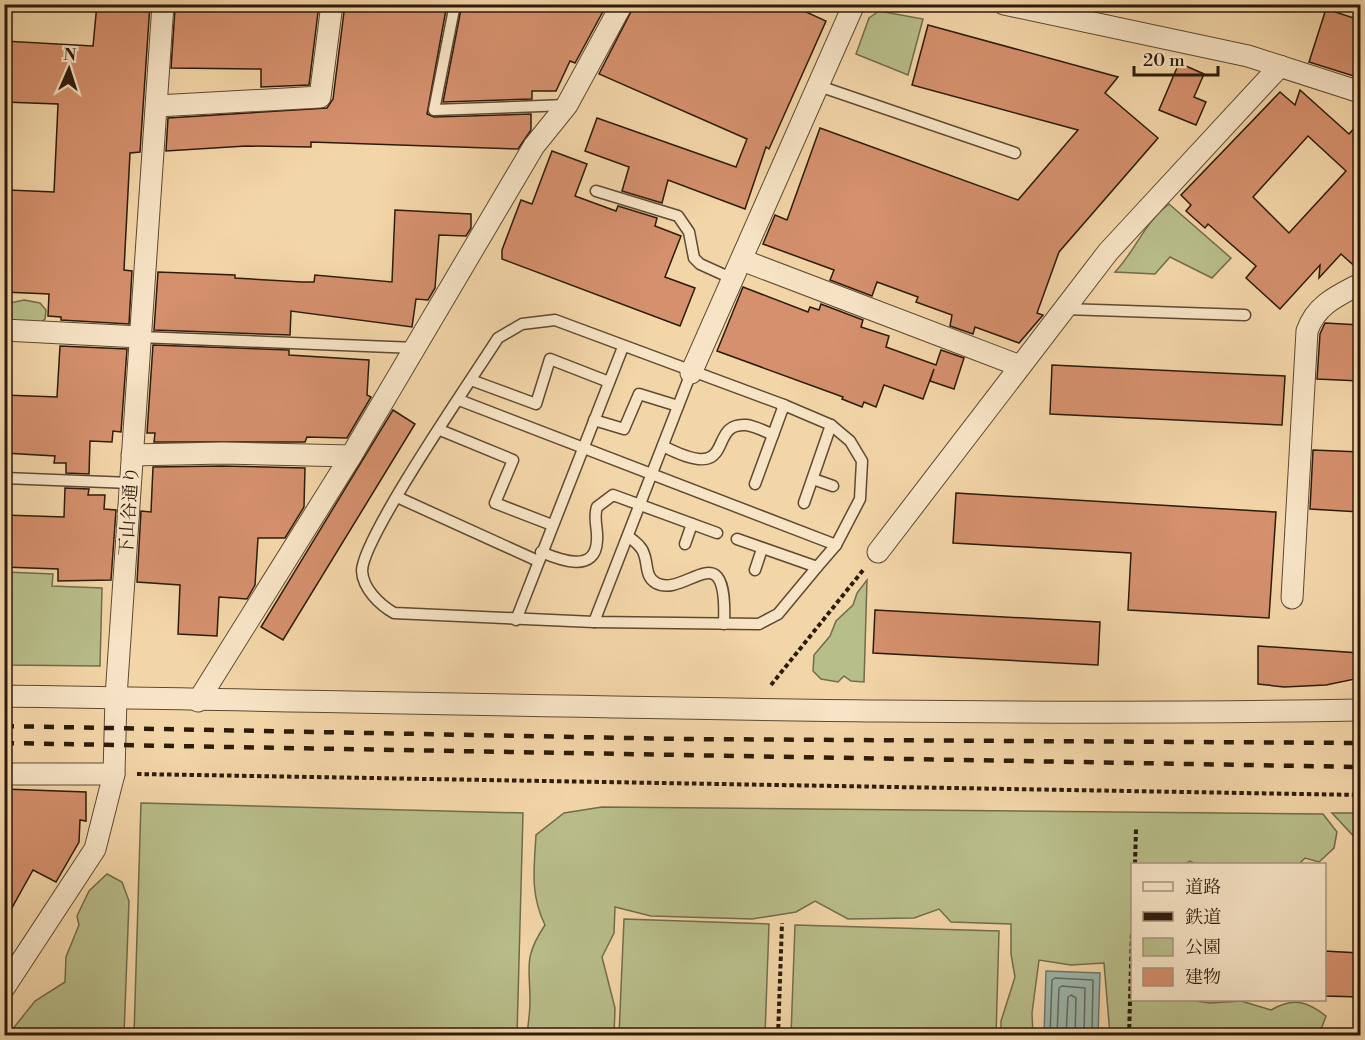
<svg xmlns="http://www.w3.org/2000/svg" width="1365" height="1040" viewBox="0 0 1365 1040" font-family="'Libre Bodoni','Noto Serif JP',serif">
<style>
.green{fill:#b8be8a;stroke:#726c4a;stroke-width:1.5}
.water{fill:#9cb8ae;stroke:#70796c;stroke-width:1.5}
.lines{fill:none;stroke-linecap:round;stroke-linejoin:round}
.shore{stroke:#646a5c;stroke-width:1.5}
.building{fill:#d5906d;stroke:#2d1b0a;stroke-width:1.5;fill-rule:evenodd}
.lane-casing{stroke:#5e4a32;stroke-width:13}
.street-casing{stroke:#5e4a32;stroke-width:23}
.path{stroke:#2d1b0a;stroke-width:4;stroke-dasharray:4.5 3;stroke-linecap:butt}
.lane{stroke:#f7e4c6;stroke-width:10}
.street{stroke:#f7e4c6;stroke-width:21}
.rail{stroke:#2d1b0a;stroke-width:4.5;stroke-dasharray:10 10;stroke-linecap:butt}
.labels{text-anchor:middle;stroke-width:4.5;stroke-linejoin:round;paint-order:stroke}
.street-label{font-size:18px;fill:#2d1b0a;stroke:#f7e4c6}
</style>
<rect width="100%" height="100%" fill="#f3d6a8"/>
<filter id="stains"><feTurbulence type="fractalNoise" baseFrequency=".00333" numOctaves="4"/><feColorMatrix values="0 0 0 0 .2 0 0 0 0 .09 0 0 0 0 .02 0 0 0 .5 -.17"/></filter>
<radialGradient id="worn" r=".72"><stop offset=".6" stop-color="#630" stop-opacity="0"/><stop offset="1" stop-color="#630" stop-opacity=".3"/></radialGradient>
<g class="green">
<path d="M 879,11 L 923,19 L 908,75 L 856,54 L 869,18 Z"/>
<path d="M 1169,204 L 1231,258 L 1212,278 L 1170,257 L 1155,274 L 1115,272 C 1136,250 1144,223 1169,204 Z"/>
<path d="M 24,300 L 40,303 L 46,310 L 45,319 L 38,324 L 22,324 L 5,318 L 5,304 Z"/>
<path d="M 5,572 L 53,574 L 52,586 L 102,588 L 100,666 L 5,665 Z"/>
<path d="M 867,580 L 864,682 L 851,681 L 844,676 L 838,682 L 821,679 L 813,671 L 814,655 L 830,636 L 836,621 L 853,605 L 857,593 Z"/>
<path d="M 141,803 L 523,813 L 517,1035 L 134,1035 Z"/>
<path d="M 602,807 L 1323,814 L 1337,832 L 1334,848 L 1319,862 L 1305,858 L 1299,864 L 1195,864 L 1190,861 L 1185,864 L 1132,864 L 1132,1000 L 1189,1000 L 1210,1003 L 1241,1001 L 1271,1010 C 1293,997 1307,1001 1326,1016 L 1319,1035 L 1179,1036 L 1165,1030 L 1163,1035 L 1110,1035 L 1104,963 L 1071,965 L 1039,960 L 1032,1013 L 1033,1035 L 1001,1035 L 1001,1021 L 1015,977 L 1011,954 L 1011,924 L 951,922 L 939,909 L 914,918 L 848,919 L 815,901 L 796,912 L 752,919 L 651,916 L 615,907 L 614,933 L 602,957 L 615,1008 L 614,1035 L 527,1035 C 528,1024 530,1013 530,1002 C 530,966 523,958 545,925 C 530,894 534,869 536,835 L 564,813 Z"/>
<path d="M 1360,813 L 1360,843 L 1332,813 Z"/>
<path d="M 107,874 L 122,882 L 129,901 L 124,1035 L 8,1035 L 35,1001 L 65,982 L 66,957 L 79,925 L 77,916 L 89,891 Z"/>
<path d="M 624,919 L 769,924 L 765,1035 L 619,1035 Z"/>
<path d="M 795,925 L 999,931 L 996,1035 L 791,1035 Z"/>
</g>
<path class="water" d="M 1046,971 L 1100,973 L 1098,1035 L 1044,1035 Z"/>
<g class="lines">
<g class="shore">
<path d="M 1050,1036 L 1052,980 L 1055,978 L 1093,980 L 1092,1036"/>
<path d="M 1057,1036 L 1059,988 L 1062,986 L 1085,988 L 1084,1036"/>
<path d="M 1066,1036 L 1068,997 L 1071,995 L 1076,998 L 1075,1036"/>
</g>
</g>
<g class="building">
<path d="M 97,4 L 150,4 L 140,152 L 130,153 L 124,270 L 132,271 L 129,324 L 61,320 L 61,317 L 48,316 L 49,294 L 4,292 L 4,227 L 8,227 L 9,190 L 54,192 L 58,104 L 4,102 L 4,41 L 93,46 Z"/>
<path d="M 221,4 L 319,4 L 309,85 L 261,87 L 261,69 L 171,68 L 175,9 L 221,11 Z"/>
<path d="M 345,4 L 447,4 L 427,114 L 434,117 L 531,114 L 531,130 L 518,149 L 311,142 L 311,147 L 246,146 L 166,151 L 168,118 L 327,108 L 333,99 Z"/>
<path d="M 462,4 L 607,4 L 575,63 L 570,61 L 556,91 L 532,91 L 532,99 L 443,102 Z"/>
<path d="M 635,4 L 789,4 L 826,21 L 769,149 L 766,147 L 745,209 L 668,180 L 662,203 L 622,191 L 629,167 L 585,151 L 597,118 L 736,167 L 747,139 L 599,74 Z"/>
<path d="M 1326,9 L 1360,20 L 1360,78 L 1309,62 Z"/>
<path d="M 928,25 L 1118,77 L 1105,93 L 1158,138 L 1059,252 L 1037,313 L 1043,315 L 1019,343 L 975,327 L 973,334 L 950,326 L 952,315 L 916,302 L 918,297 L 877,282 L 872,296 L 830,280 L 834,270 L 763,244 L 775,215 L 787,220 L 820,128 L 1018,200 L 1078,130 L 912,85 Z"/>
<path d="M 1179,63 L 1204,74 L 1194,97 L 1206,102 L 1196,125 L 1159,110 Z"/>
<path d="M 1300,90 L 1349,134 L 1360,122 L 1360,271 L 1341,254 L 1319,278 L 1320,265 L 1280,309 L 1246,278 L 1256,266 L 1208,224 L 1205,228 L 1186,211 L 1191,205 L 1181,195 L 1280,92 L 1295,105 ZM 1308,136 L 1346,171 L 1289,233 L 1253,197 Z"/>
<path d="M 552,151 L 587,164 L 575,196 L 616,211 L 618,206 L 657,218 L 655,226 L 681,236 L 665,277 L 695,288 L 680,326 L 502,259 L 502,250 L 521,200 L 532,204 Z"/>
<path d="M 395,210 L 471,214 L 471,228 L 466,236 L 439,235 L 435,288 L 428,300 L 416,299 L 412,327 L 291,311 L 290,335 L 154,330 L 158,272 L 235,275 L 235,278 L 302,282 L 314,282 L 315,275 L 392,282 Z"/>
<path d="M 743,287 L 808,312 L 810,307 L 819,310 L 821,304 L 863,320 L 861,327 L 889,336 L 886,347 L 936,365 L 941,350 L 964,358 L 954,389 L 930,381 L 934,369 L 923,399 L 884,385 L 876,407 L 864,402 L 862,407 L 842,399 L 843,397 L 717,351 Z"/>
<path d="M 1325,323 L 1360,325 L 1360,381 L 1317,379 L 1320,334 Z"/>
<path d="M 153,345 L 289,350 L 289,355 L 369,360 L 367,395 L 371,397 L 347,438 L 307,437 L 305,442 L 154,442 L 155,433 L 147,433 Z"/>
<path d="M 60,346 L 127,349 L 121,432 L 113,431 L 112,442 L 90,441 L 89,474 L 66,473 L 66,463 L 54,463 L 55,456 L 4,453 L 4,395 L 57,397 Z"/>
<path d="M 1052,365 L 1285,376 L 1282,425 L 1050,414 Z"/>
<path d="M 393,410 L 415,424 L 283,640 L 261,627 Z"/>
<path d="M 1313,450 L 1360,452 L 1360,512 L 1310,509 Z"/>
<path d="M 223,466 L 305,468 L 304,507 L 285,538 L 258,538 L 255,585 L 247,599 L 219,597 L 217,636 L 178,634 L 180,585 L 137,582 L 141,511 L 151,512 L 153,467 Z"/>
<path d="M 65,488 L 89,489 L 88,495 L 105,495 L 104,509 L 116,510 L 111,580 L 58,581 L 58,569 L 4,567 L 4,515 L 64,517 Z"/>
<path d="M 956,493 L 1276,512 L 1269,618 L 1128,610 L 1131,553 L 953,543 Z"/>
<path d="M 875,610 L 1100,622 L 1098,665 L 873,653 Z"/>
<path d="M 1258,646 L 1360,653 L 1360,678 L 1326,685 L 1284,687 L 1258,684 Z"/>
<path d="M 4,789 L 86,792 L 86,821 L 80,820 L 79,842 L 56,882 L 33,870 L 4,922 Z"/>
<path d="M 1324,951 L 1360,953 L 1360,997 L 1324,996 Z"/>
</g>
<g class="lines">
<g class="lane-casing">
<g id="lane">
<path d="M 455,4 L 434,110 L 567,105"/>
<path d="M 819,86 L 1015,153"/>
<path d="M 596,191 L 678,216 L 689,232 L 694,258 L 700,264 L 733,279"/>
<path d="M 1065,309 L 1245,315"/>
<path d="M 555,320 L 784,405 L 831,425 L 850,441 L 862,461 L 860,499 L 836,545 L 817,567 L 778,614 L 759,624 L 594,622 L 394,613 C 380,605 363,589 362,571 C 362,538 474,376 498,338 L 522,324 Z"/>
<path d="M 140,337 L 416,348"/>
<path d="M 471,380 L 536,404 L 550,359 L 609,382"/>
<path d="M 459,400 L 836,545"/>
<path d="M 594,420 L 624,429 L 639,394 L 678,406"/>
<path d="M 440,430 L 513,460 L 495,503 L 552,525"/>
<path d="M 663,446 C 740,486 705,422 746,425 C 755,426 765,431 773,435"/>
<path d="M 4,478 L 131,483"/>
<path d="M 813,479 L 833,486"/>
<path d="M 755,484 L 784,405"/>
<path d="M 397,497 L 538,561"/>
<path d="M 804,503 L 831,425"/>
<path d="M 628,536 C 634,541 642,546 644,554 C 648,564 645,577 656,583 C 686,599 728,529 724,624"/>
<path d="M 737,539 L 817,567"/>
<path d="M 685,544 L 692,524"/>
<path d="M 541,552 C 560,560 596,574 597,540 C 598,528 593,518 597,507 L 613,495 L 717,533"/>
<path d="M 755,570 L 762,549"/>
<path d="M 516,620 L 623,347"/>
<path d="M 594,622 L 691,373"/>
</g>
</g>
<g class="street-casing">
<g id="street">
<path d="M 1004,4 L 1248,56 L 1360,92"/>
<path d="M 157,106 L 320,97 L 332,4"/>
<path d="M 742,260 L 1020,366"/>
<path d="M 4,330 L 140,337"/>
<path d="M 691,373 L 854,4"/>
<path d="M 132,455 L 223,453 L 351,456"/>
<path d="M 878,552 L 1108,252 L 1280,66"/>
<path d="M 1292,598 L 1307,331 C 1316,305 1337,296 1360,284"/>
<path d="M 4,696 C 456,702 908,718 1360,710"/>
<path d="M 198,701 L 351,456 L 534,146 L 567,105 L 622,4"/>
<path d="M 4,774 L 114,774"/>
<path d="M 4,988 L 95,849 L 114,774 L 116,697 L 163,4"/>
</g>
</g>
<g class="path">
<path d="M 771,685 L 864,569"/>
<path d="M 137,774 L 1360,795"/>
<path d="M 1135,864 L 1136,829"/>
<path d="M 778,1036 L 782,923"/>
<path d="M 1129,1036 L 1132,931"/>
</g>
<use href="#lane" class="lane"/>
<use href="#street" class="street"/>
<g class="rail">
<path d="M 4,726 L 681,739 L 1360,743"/>
<path d="M 4,743 L 1360,767"/>
</g>
</g>
<g class="labels">
<g class="street-label">
<text transform="translate(129 511) rotate(-86)" y="6">下山谷通り</text>
</g>
</g>
<rect width="1365" height="1040" fill="none" stroke="#f3d6a8" stroke-width="24"/>
<rect x="6" y="6" width="1353" height="1028" fill="none" stroke="#2d1b0a" stroke-width="3"/>
<rect x="12" y="12" width="1341" height="1016" fill="none" stroke="#2d1b0a" stroke-width="1.5"/>
<rect x="1131" y="863" width="195" height="138" fill="#f7e4c6" stroke="#a6947b" stroke-width="1.5"/>
<rect x="1143" y="882" width="30" height="9" fill="#f7e4c6" stroke="#a6947b" stroke-width="1.5"/>
<text x="1185" y="893" font-size="18" fill="#2d1b0a">道路</text>
<rect x="1143" y="912" width="30" height="9" fill="#2d1b0a" stroke="#a6947b" stroke-width="1.5"/>
<text x="1185" y="923" font-size="18" fill="#2d1b0a">鉄道</text>
<rect x="1143" y="938" width="30" height="18" fill="#b8be8a" stroke="#a6947b" stroke-width="1.5"/>
<text x="1185" y="953" font-size="18" fill="#2d1b0a">公園</text>
<rect x="1143" y="968" width="30" height="18" fill="#d5906d" stroke="#a6947b" stroke-width="1.5"/>
<text x="1185" y="983" font-size="18" fill="#2d1b0a">建物</text>
<g transform="translate(69 69) rotate(3)" stroke="#f7e4c6" stroke-width="4.5" paint-order="stroke">
<path d="M0-4.5L10 22L0 15L-10 22Z" fill="#2d1b0a"/>
<text y="-9" font-size="16" font-weight="bold" text-anchor="middle" fill="#2d1b0a">N</text>
</g>
<path d="M1134 66v9h84v-9" fill="none" stroke="#2d1b0a" stroke-width="3"/>
<text x="1143" y="66" font-size="18" fill="#2d1b0a" stroke="#f7e4c6" stroke-width="4.5" paint-order="stroke">20 m</text>
<rect width="100%" height="100%" filter="url(#stains)"/>
<rect width="100%" height="100%" fill="url(#worn)"/>
</svg>
